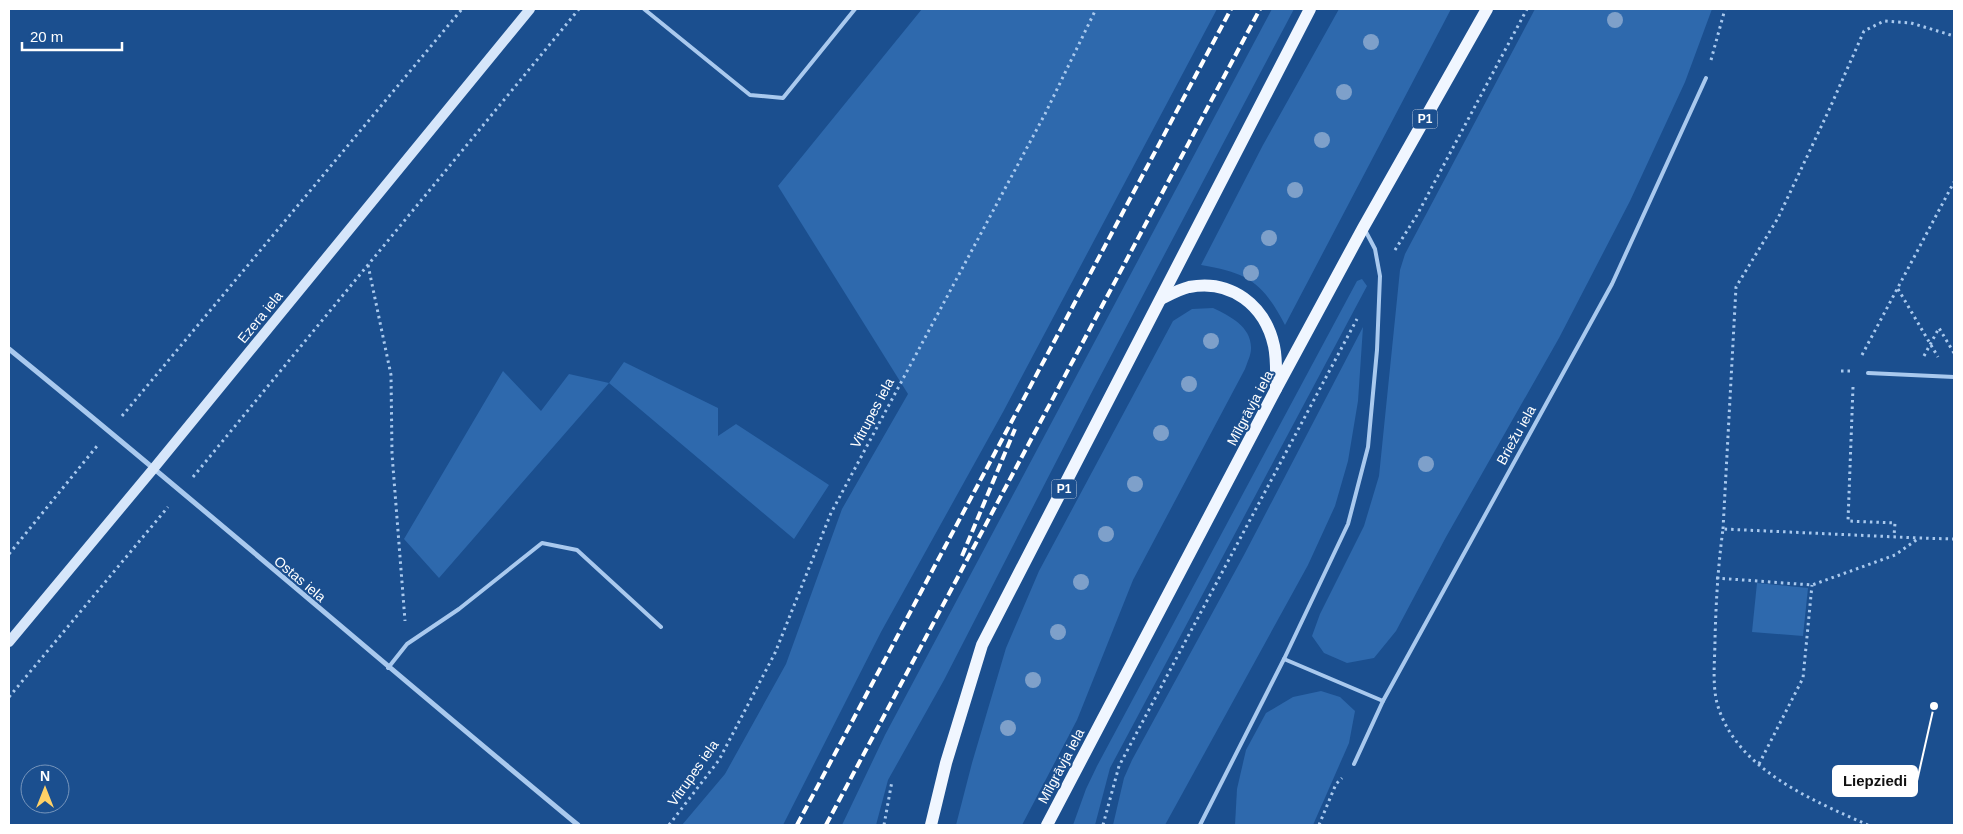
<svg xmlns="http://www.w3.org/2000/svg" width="1963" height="834" viewBox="0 0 1963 834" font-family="Arial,sans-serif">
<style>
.green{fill:#2e69ad}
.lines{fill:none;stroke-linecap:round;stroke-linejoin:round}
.path{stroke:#a9c9ee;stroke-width:3;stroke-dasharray:2.5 4;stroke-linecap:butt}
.lane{stroke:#a9c9ee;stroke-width:4}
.street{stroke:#a9c9ee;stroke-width:5}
.secondary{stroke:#d6e6fa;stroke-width:10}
.primary{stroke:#f0f6ff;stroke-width:12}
.rail{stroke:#fff;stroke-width:4;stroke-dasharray:9 4;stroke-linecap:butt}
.tree{fill:#7ea0ca}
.labels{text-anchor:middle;stroke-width:4;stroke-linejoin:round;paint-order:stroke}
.shield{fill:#1b4f8f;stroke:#bbcadd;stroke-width:1}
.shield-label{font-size:12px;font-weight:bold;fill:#fff}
.street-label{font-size:14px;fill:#fff;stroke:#1b4f8f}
.leader{fill:none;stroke:#fff;stroke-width:2}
.callout-dot{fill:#fff;stroke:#1b4f8f;stroke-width:2}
.callout{fill:#fff;stroke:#fff;stroke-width:2}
.callout-label{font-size:15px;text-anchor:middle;font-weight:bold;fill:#111}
</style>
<rect width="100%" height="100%" fill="#1b4f8f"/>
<g class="green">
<path d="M 922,9 L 1217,9 L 1003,412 L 881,632 L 783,825 L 682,825 L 725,774 L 786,664 L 842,509 L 908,394 L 778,186 Z"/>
<path d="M 1272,9 L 1294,9 L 1093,390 L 944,680 L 888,780 L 876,825 L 842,825 L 885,735 Z"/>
<path d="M 1339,9 L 1451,9 L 1285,325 C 1263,283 1249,273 1201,265 L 1263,145 Z"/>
<path d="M 1535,9 L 1712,9 L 1685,82 L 1630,201 L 1559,338 L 1446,537 L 1396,631 L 1374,658 L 1347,663 L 1324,653 L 1312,636 L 1320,614 L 1364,526 L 1379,476 L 1400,270 L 1405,254 Z"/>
<path d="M 1362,279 L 1367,286 L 1110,768 L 1095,825 L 1073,825 L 1086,789 L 1097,766 L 1357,281 Z"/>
<path d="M 1213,308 C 1230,316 1252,327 1251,349 C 1251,355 1247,363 1245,369 L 1133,580 L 1077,720 L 1022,825 L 956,825 L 972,763 L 1006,648 L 1039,571 L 1173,321 L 1192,309 Z"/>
<path d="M 1363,327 L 1358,401 L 1348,461 L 1335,506 L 1308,565 L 1165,825 L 1113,825 L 1124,778 L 1132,760 L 1244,555 Z"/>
<path d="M 624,362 L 718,408 L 718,436 L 736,424 L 829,485 L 794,539 L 609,383 L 439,578 L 404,539 L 503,371 L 541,411 L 569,374 L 609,383 Z"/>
<path d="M 1757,583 L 1808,588 L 1803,636 L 1752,632 Z"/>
<path d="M 1321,691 L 1340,697 L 1355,711 L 1349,743 L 1313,825 L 1235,825 L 1237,789 L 1246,750 L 1266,713 L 1293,697 Z"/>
</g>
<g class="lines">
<g class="path">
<path d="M 1711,60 L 1725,9"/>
<path d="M 1395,250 L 1417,215 L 1527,9"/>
<path d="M 368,265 L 391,375 L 392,454 L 405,621"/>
<path d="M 1898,289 L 1938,357"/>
<path d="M 1862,355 L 1954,182"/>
<path d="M 1924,356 L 1939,328 L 1954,353"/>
<path d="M 1841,371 L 1850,371"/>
<path d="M 1853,387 L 1848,521 L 1895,523 L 1894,536"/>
<path d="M 122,416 L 462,9"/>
<path d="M 193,477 L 579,9"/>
<path d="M 1723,529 L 1736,287 L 1778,218 L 1829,110 L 1864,31 L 1884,21 L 1911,23 L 1954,36"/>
<path d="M 9,554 L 97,446"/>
<path d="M 1716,578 L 1812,585 L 1895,555 L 1919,538 L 1954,539"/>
<path d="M 9,697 L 168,507"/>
<path d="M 1759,764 L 1803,678 L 1812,585"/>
<path d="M 669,825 L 719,760 L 775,653 L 831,513 L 1045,114 L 1096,9"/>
<path d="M 884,825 L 892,781"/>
<path d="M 1103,825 L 1119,766 L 1357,319"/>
<path d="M 1319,825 L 1336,784 L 1342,778"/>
<path d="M 1868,825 C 1812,800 1735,769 1717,703 C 1712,683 1715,659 1715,639 C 1716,602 1718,566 1723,529 L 1919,538"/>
</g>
<g class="lane">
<path d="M 644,9 L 750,95 L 783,98 L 855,9"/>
<path d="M 1868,373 L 1954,377"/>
<path d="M 1284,659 L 1383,701 L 1612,284 L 1706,78"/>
<path d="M 388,668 L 407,644 L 459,609 L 542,543 L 577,550 L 661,627"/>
<path d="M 1354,764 L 1383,701"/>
<path d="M 1200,825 L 1284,659 L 1348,524 L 1368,447 L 1377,350 L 1380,276 L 1375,249 L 1365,230"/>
</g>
<path class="street" d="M 9,349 C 201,505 387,667 578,825"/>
<path class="secondary" d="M 9,642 L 154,468 L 530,9"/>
<g class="primary">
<path d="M 1161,299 C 1169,295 1180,289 1189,287 C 1231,279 1265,305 1274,346 C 1277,360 1276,376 1276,389"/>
<path d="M 931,825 L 946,763 L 982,645 L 1310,9"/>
<path d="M 1047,825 L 1276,389 L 1363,228 L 1487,9"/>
</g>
<g class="rail">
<path d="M 962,556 L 1015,429"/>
<path d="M 797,825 L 1231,9"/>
<path d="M 826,825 L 1260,9"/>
</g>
</g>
<g class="tree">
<circle cx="1615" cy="20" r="8"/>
<circle cx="1371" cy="42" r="8"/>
<circle cx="1344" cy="92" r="8"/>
<circle cx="1322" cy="140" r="8"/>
<circle cx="1295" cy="190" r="8"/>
<circle cx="1269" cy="238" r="8"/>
<circle cx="1251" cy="273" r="8"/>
<circle cx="1211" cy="341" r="8"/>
<circle cx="1189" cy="384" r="8"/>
<circle cx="1161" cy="433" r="8"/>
<circle cx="1426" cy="464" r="8"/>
<circle cx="1135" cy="484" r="8"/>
<circle cx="1106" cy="534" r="8"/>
<circle cx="1081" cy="582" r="8"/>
<circle cx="1058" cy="632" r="8"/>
<circle cx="1033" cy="680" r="8"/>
<circle cx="1008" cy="728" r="8"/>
</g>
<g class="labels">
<g class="shield">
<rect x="1412.5" y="109.5" width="25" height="19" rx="4"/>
<rect x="1051.5" y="479.5" width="25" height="19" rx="4"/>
</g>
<g class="shield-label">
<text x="1425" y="123">P1</text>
<text x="1064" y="493">P1</text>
</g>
<g class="street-label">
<text transform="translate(260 317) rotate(-51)" y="5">Ezera iela</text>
<text transform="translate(1250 408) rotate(-62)" y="5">Mīlgrāvja iela</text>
<text transform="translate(872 413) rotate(-62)" y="5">Vitrupes iela</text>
<text transform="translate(1516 435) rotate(-61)" y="5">Briežu iela</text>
<text transform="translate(300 579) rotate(40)" y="5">Ostas iela</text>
<text transform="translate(1061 766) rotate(-62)" y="5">Mīlgrāvja iela</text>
<text transform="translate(693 773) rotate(-55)" y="5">Vitrupes iela</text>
</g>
</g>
<path class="leader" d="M1934 706L1917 781"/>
<circle class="callout-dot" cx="1934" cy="706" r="5"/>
<rect class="callout" x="1833" y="766" width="84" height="30" rx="5"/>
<g class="callout-label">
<text x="1875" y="786">Liepziedi</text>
</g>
<rect width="1963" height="834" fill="none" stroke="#ffffff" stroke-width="20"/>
<g transform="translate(45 789)"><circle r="24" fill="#1b4f8f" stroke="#7695bc"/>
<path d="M0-4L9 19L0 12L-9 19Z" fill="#ffd166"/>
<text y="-8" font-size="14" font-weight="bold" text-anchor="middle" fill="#ffffff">N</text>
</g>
<path d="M22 42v8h100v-8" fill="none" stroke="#ffffff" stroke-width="2.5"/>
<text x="30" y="42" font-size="15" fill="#ffffff" stroke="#1b4f8f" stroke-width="4" paint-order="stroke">20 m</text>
</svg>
